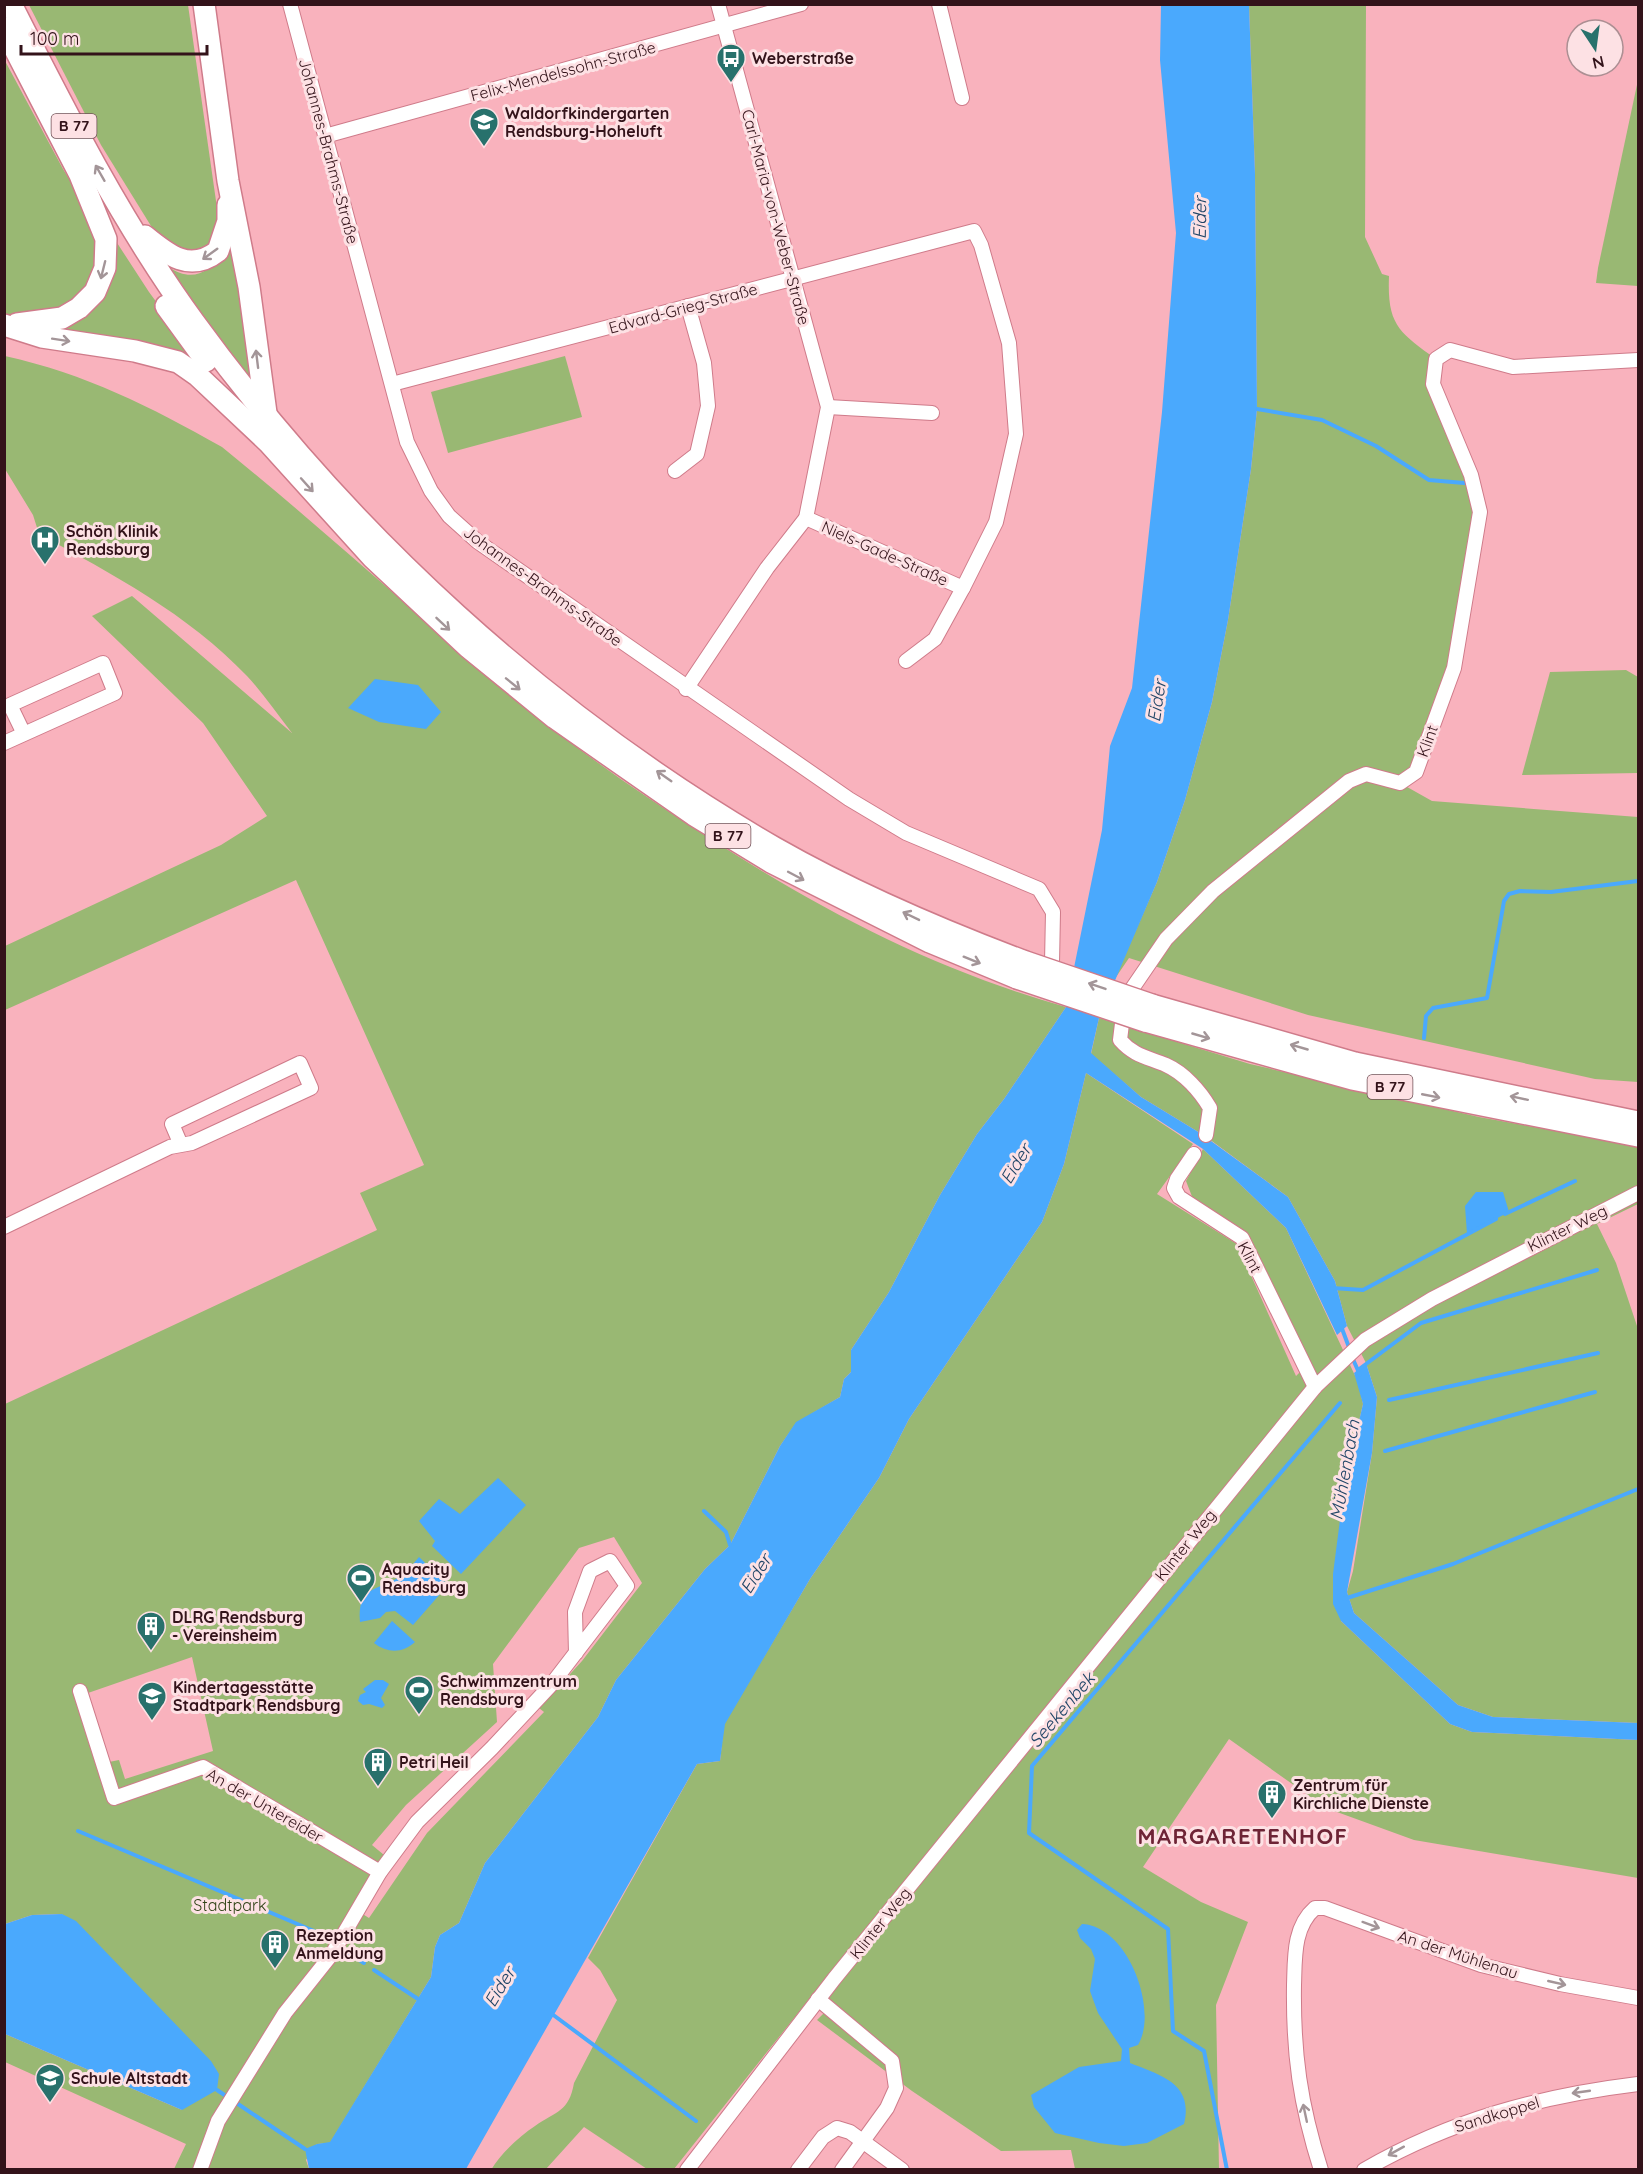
<svg xmlns="http://www.w3.org/2000/svg" width="1643" height="2174" viewBox="0 0 1643 2174" font-family="Quicksand,sans-serif">
<style>
.green{fill:#99b873;fill-rule:evenodd}
.water{fill:#4aa9fd}
.lines{fill:none;stroke-linecap:round;stroke-linejoin:round}
.stream{stroke:#4aa9fd;stroke-width:4}
.minor-casing{stroke:#cf7b8a;stroke-width:16}
.highway-casing{stroke:#cf7b8a;stroke-width:24}
.minor{stroke:#fff;stroke-width:14}
.highway{stroke:#fff;stroke-width:21}
.highway-bridge-casing{stroke:#cf7b8a;stroke-width:24;stroke-linecap:butt}
.highway-bridge{stroke:#fff;stroke-width:21}
.oneway{stroke:#a39598}
.labels{text-anchor:middle;stroke-width:6;stroke-linejoin:round;paint-order:stroke}
.shield{fill:#fde1e4;stroke:#705157;stroke-width:1.5}
.shield-label{font-size:15px;font-weight:bold;fill:#33131a}
.poi-label{font-size:16px;font-weight:bold;fill:#33131a;stroke:#fde1e4;text-anchor:start}
.street-label{font-size:16px;fill:#33131a;stroke:#fde1e4}
.park-label{font-size:16px;fill:#304316;stroke:#fde1e4}
.water-label{font-size:18px;font-style:italic;fill:#204567;stroke:#fde1e4}
.district-label{font-size:22px;font-weight:bold;letter-spacing:1.5px;fill:#6e2436;stroke:#fde1e4}
</style>
<rect width="100%" height="100%" fill="#f9b2bd"/>
<g class="green">
<path d="M 29,5 L 188,5 L 218,215 L 216,235 L 201,256 L 164,247 L 101,145 Z"/>
<path d="M 1249,5 L 1366,5 L 1365,237 L 1382,274 L 1389,276 C 1387,325 1399,332 1436,359 L 1433,370 L 1480,512 L 1454,668 L 1416,772 L 1400,783 L 1432,801 L 1638,817 L 1638,1082 L 1595,1079 L 1308,1015 L 1129,958 L 1114,980 L 1157,882 L 1185,800 L 1212,702 L 1228,620 L 1251,469 L 1257,409 L 1255,174 Z"/>
<path d="M 4,59 L 63,169 L 89,211 L 97,232 L 95,283 L 66,310 L 17,317 L 5,315 Z"/>
<path d="M 1638,80 L 1638,286 L 1596,283 L 1598,268 Z"/>
<path d="M 108,229 L 149,292 L 207,371 L 51,328 L 80,315 Z"/>
<path d="M 232,236 L 256,389 L 167,266 C 200,289 217,263 232,236 Z"/>
<path d="M 5,356 C 86,374 149,406 222,447 C 332,536 436,633 546,723 C 594,762 646,797 697,830 C 816,908 929,968 1066,1007 L 1004,1099 L 977,1134 L 940,1195 L 889,1292 L 851,1350 L 851,1372 L 844,1379 L 840,1397 L 796,1423 L 780,1446 L 730,1545 L 705,1569 L 616,1680 L 598,1717 L 485,1863 L 459,1923 L 440,1935 L 435,1947 L 431,1977 L 330,2143 L 317,2144 L 306,2160 L 309,2169 L 174,2169 L 186,2144 L 5,2062 L 5,2034 L 182,2110 L 62,1914 L 32,1915 L 5,1924 L 5,1404 L 377,1230 L 360,1193 L 424,1165 L 296,880 L 5,1010 L 5,946 L 221,845 L 267,816 L 203,723 L 92,616 L 132,596 L 292,733 C 277,714 263,693 247,676 C 188,614 112,574 39,534 L 33,515 L 5,469 ZM 614,1537 L 642,1583 L 582,1661 L 539,1708 L 544,1712 L 427,1833 L 369,1918 L 353,1908 L 384,1855 L 372,1845 L 406,1805 L 497,1722 L 493,1664 L 579,1548 ZM 192,1657 L 213,1751 L 125,1779 L 119,1760 L 109,1762 L 88,1693 Z"/>
<path d="M 565,356 L 582,417 L 448,453 L 431,392 Z"/>
<path d="M 1626,670 L 1638,677 L 1638,773 L 1522,775 L 1550,672 Z"/>
<path d="M 1099,1018 L 1250,1064 L 1479,1117 L 1638,1146 L 1638,1204 L 1597,1224 L 1616,1263 L 1638,1329 L 1638,1723 L 1493,1717 L 1458,1705 L 1354,1613 L 1347,1592 L 1353,1571 L 1372,1453 L 1377,1397 L 1366,1363 L 1347,1326 L 1335,1281 L 1288,1197 L 1205,1136 L 1141,1097 L 1091,1054 Z"/>
<path d="M 1086,1073 L 1193,1144 L 1157,1194 L 1237,1244 L 1296,1376 L 1309,1363 L 1246,1235 L 1193,1199 L 1186,1181 L 1203,1149 L 1286,1228 L 1358,1382 L 1363,1404 L 1345,1481 L 1341,1621 L 1450,1724 L 1472,1732 L 1638,1740 L 1638,1878 L 1414,1840 L 1326,1808 L 1229,1739 L 1143,1867 L 1201,1902 L 1248,1922 L 1216,2005 L 1219,2169 L 1075,2169 L 1071,2150 L 1001,2151 L 912,2091 L 817,2020 L 833,2004 L 814,1993 L 674,2169 L 647,2169 L 584,2127 L 546,2169 L 491,2170 C 500,2154 520,2136 535,2126 C 556,2111 569,2112 574,2083 L 617,2000 L 600,1970 L 588,1958 L 697,1764 L 720,1761 L 724,1724 L 810,1579 L 879,1478 L 909,1419 L 1042,1222 L 1064,1164 Z"/>
</g>
<g class="water">
<path d="M 1161,5 L 1249,5 L 1255,174 L 1257,409 L 1251,469 L 1228,620 L 1212,702 L 1185,800 L 1157,882 L 1099,1018 L 1091,1053 L 1141,1097 L 1200,1133 L 1288,1197 L 1335,1281 L 1347,1326 L 1337,1335 L 1286,1228 L 1203,1149 L 1086,1073 L 1064,1164 L 1042,1222 L 909,1419 L 879,1478 L 810,1579 L 725,1724 L 720,1761 L 697,1764 L 466,2169 L 309,2169 L 305,2149 L 317,2144 L 330,2142 L 431,1977 L 435,1947 L 440,1935 L 459,1923 L 485,1863 L 598,1717 L 616,1680 L 705,1569 L 730,1545 L 780,1446 L 796,1422 L 840,1397 L 844,1379 L 851,1372 L 851,1350 L 889,1292 L 940,1195 L 977,1134 L 1004,1099 L 1066,1007 L 1102,830 L 1110,746 L 1132,688 L 1162,412 L 1176,233 L 1160,60 Z"/>
<path d="M 375,679 L 418,685 L 441,712 L 426,729 L 379,722 L 348,708 Z"/>
<path d="M 1476,1192 L 1503,1192 L 1509,1212 L 1467,1234 L 1465,1206 Z"/>
<path d="M 1366,1363 L 1377,1397 L 1372,1453 L 1347,1592 L 1354,1613 L 1458,1705 L 1493,1717 L 1638,1723 L 1638,1740 L 1472,1732 L 1450,1724 L 1341,1621 L 1333,1604 L 1333,1574 L 1345,1481 L 1363,1404 L 1354,1373 Z"/>
<path d="M 498,1478 L 526,1505 L 461,1574 L 432,1546 L 435,1541 L 419,1521 L 439,1499 L 460,1514 Z"/>
<path d="M 419,1557 L 448,1585 L 413,1625 L 395,1611 L 386,1612 L 380,1618 L 360,1622 C 357,1585 378,1591 399,1577 C 406,1573 413,1564 419,1557 Z"/>
<path d="M 392,1621 L 415,1642 C 403,1653 388,1654 374,1643 Z"/>
<path d="M 375,1680 L 383,1680 L 389,1684 L 381,1698 L 385,1705 L 382,1708 L 369,1704 L 363,1705 L 358,1701 L 360,1695 L 366,1692 L 363,1689 Z"/>
<path d="M 62,1914 L 76,1921 L 211,2061 L 219,2074 L 217,2090 L 182,2110 L 5,2034 L 5,1924 L 32,1915 Z"/>
<path d="M 1082,1924 C 1128,1926 1159,2010 1138,2045 L 1129,2048 L 1130,2063 C 1160,2075 1194,2083 1184,2124 L 1147,2143 L 1124,2146 L 1099,2143 L 1055,2133 L 1034,2107 L 1031,2095 L 1079,2067 L 1121,2061 L 1122,2049 L 1098,2013 L 1090,1991 L 1095,1959 L 1091,1949 L 1080,1938 L 1077,1930 Z"/>
</g>
<g class="lines">
<g class="stream">
<path d="M 1257,409 L 1322,420 L 1376,446 L 1429,480 L 1464,483"/>
<path d="M 1424,1038 L 1426,1016 L 1433,1008 L 1487,998 L 1504,901 L 1509,894 L 1520,891 L 1551,892 L 1638,881"/>
<path d="M 1505,1214 L 1575,1181"/>
<path d="M 1332,1288 L 1363,1290 L 1496,1219"/>
<path d="M 1341,1326 L 1350,1350"/>
<path d="M 1352,1357 L 1360,1375"/>
<path d="M 1358,1370 L 1421,1323 L 1597,1270"/>
<path d="M 1389,1400 L 1598,1353"/>
<path d="M 1385,1451 L 1595,1392"/>
<path d="M 704,1511 L 726,1532 L 730,1545"/>
<path d="M 1344,1599 L 1453,1564 L 1638,1489"/>
<path d="M 78,1831 L 314,1931"/>
<path d="M 347,1952 L 364,1963"/>
<path d="M 374,1970 L 418,1999"/>
<path d="M 552,2014 L 696,2121"/>
<path d="M 217,2090 L 229,2098"/>
<path d="M 235,2102 L 305,2149"/>
<path d="M 1227,2170 L 1204,2051 L 1173,2031 L 1168,1929 L 1029,1833 L 1032,1766 L 1340,1403"/>
</g>
<g class="minor-casing">
<g id="minor">
<path d="M 290,4 L 407,442 L 431,491 L 449,516 L 478,542 L 849,799 L 906,833 L 1039,889 L 1053,912 L 1052,963 L 1046,977"/>
<path d="M 939,4 L 962,98"/>
<path d="M 325,136 L 801,4"/>
<path d="M 392,384 L 974,231 L 981,245 L 1009,343 L 1016,434 L 996,522 L 963,588 L 806,518"/>
<path d="M 828,407 L 932,413"/>
<path d="M 675,471 L 697,454 L 708,406 L 704,363 L 688,306"/>
<path d="M 906,661 L 935,639 L 963,588"/>
<path d="M 686,689 L 767,568 L 806,518 L 828,407 L 718,4"/>
<path d="M 4,743 L 115,693 L 103,663 L 10,705 L 24,734"/>
<path d="M 1206,1135 L 1210,1108 C 1200,1091 1184,1073 1166,1065 C 1147,1057 1134,1056 1120,1040 L 1125,999 L 1166,939 L 1213,891 L 1349,781 L 1366,774 L 1400,783 L 1416,772 L 1454,668 L 1480,512 L 1471,475 L 1433,384 L 1436,359 L 1450,350 L 1513,367 L 1638,360"/>
<path d="M 1194,1154 L 1177,1179 L 1174,1188 L 1179,1197 L 1242,1238 L 1315,1387"/>
<path d="M 4,1227 L 170,1147 L 192,1143 L 311,1088 L 300,1063 L 172,1124 L 181,1145"/>
<path d="M 80,1691 L 114,1798 L 203,1767 L 380,1872"/>
<path d="M 818,1999 L 892,2061 L 896,2088 L 887,2108 L 842,2170"/>
<path d="M 200,2170 L 218,2121 L 285,2013 L 332,1954 L 380,1872 L 417,1822 L 492,1748 L 551,1685 L 627,1586 L 610,1561 L 590,1571 L 575,1612 L 576,1653"/>
<path d="M 687,2170 L 834,1979 L 1315,1387 L 1365,1340 L 1432,1299 L 1638,1193"/>
<path d="M 798,2170 L 823,2137 L 837,2128 L 850,2132 L 902,2170"/>
<path d="M 1321,2170 C 1300,2104 1293,2053 1294,1985 C 1295,1958 1293,1927 1315,1908 L 1325,1908 L 1481,1965 L 1560,1984 L 1638,1998"/>
<path d="M 1364,2170 C 1451,2120 1539,2096 1638,2084"/>
</g>
</g>
<g class="highway-casing">
<g id="highway">
<path d="M 11,4 C 66,113 122,223 194,322 C 348,534 547,716 775,848 C 854,893 938,929 1023,961"/>
<path d="M 204,4 L 228,181 L 249,287 L 266,413"/>
<path d="M 4,28 L 80,175 L 106,239 L 105,268 L 95,292 L 79,308 L 62,318 L 17,324"/>
<path d="M 145,236 C 168,255 190,273 218,251 L 228,221 L 228,205"/>
<path d="M 166,306 L 206,361"/>
<path d="M 4,325 L 42,337 L 135,351 L 178,362 L 198,376 L 268,442 L 372,557 L 468,647 L 555,718 L 694,815 L 771,862 L 930,942 L 1017,978"/>
<path d="M 1152,1005 L 1355,1063 L 1638,1122"/>
<path d="M 1145,1021 L 1352,1079 L 1638,1136"/>
</g>
</g>
<use href="#minor" class="minor"/>
<use href="#highway" class="highway"/>
<g class="highway-bridge-casing">
<g id="highway-bridge">
<path d="M 1023,961 L 1152,1005"/>
<path d="M 1017,978 L 1145,1021"/>
</g>
</g>
<use href="#highway-bridge" class="highway-bridge"/>
</g>
<defs><path id="oneway-shaft" d="M-6 0H5M1.5-3L5.5 0L1.5 3" fill="none" stroke-width="1.6" stroke-linecap="round" stroke-linejoin="round" transform="scale(1.5)"/></defs>
<g class="oneway">
<use href="#oneway-shaft" transform="translate(100 173) rotate(-120)"/>
<use href="#oneway-shaft" transform="translate(210 254) rotate(144)"/>
<use href="#oneway-shaft" transform="translate(103 270) rotate(104)"/>
<use href="#oneway-shaft" transform="translate(61 340) rotate(9)"/>
<use href="#oneway-shaft" transform="translate(257 359) rotate(-97)"/>
<use href="#oneway-shaft" transform="translate(307 485) rotate(48)"/>
<use href="#oneway-shaft" transform="translate(443 624) rotate(43)"/>
<use href="#oneway-shaft" transform="translate(513 684) rotate(39)"/>
<use href="#oneway-shaft" transform="translate(664 776) rotate(-145)"/>
<use href="#oneway-shaft" transform="translate(796 876) rotate(28)"/>
<use href="#oneway-shaft" transform="translate(911 916) rotate(-154)"/>
<use href="#oneway-shaft" transform="translate(972 960) rotate(22)"/>
<use href="#oneway-shaft" transform="translate(1097 986) rotate(-161)"/>
<use href="#oneway-shaft" transform="translate(1201 1036) rotate(16)"/>
<use href="#oneway-shaft" transform="translate(1299 1047) rotate(-164)"/>
<use href="#oneway-shaft" transform="translate(1431 1096) rotate(11)"/>
<use href="#oneway-shaft" transform="translate(1519 1098) rotate(-168)"/>
<use href="#oneway-shaft" transform="translate(1371 1925) rotate(20)"/>
<use href="#oneway-shaft" transform="translate(1557 1983) rotate(13)"/>
<use href="#oneway-shaft" transform="translate(1581 2092) rotate(172)"/>
<use href="#oneway-shaft" transform="translate(1305 2113) rotate(-102)"/>
<use href="#oneway-shaft" transform="translate(1396 2151) rotate(151)"/>
</g>
<defs>
<g id="bus-pin" transform="scale(1.5)"><path d="M0 17L-7.5 6A9.5 9.5 0 1 1 7.5 6Z" fill="#28716c" stroke="#fde1e4"/><path d="M-5-6H5V4H4V6H2V4H-2V6H-4V4H-5ZM-3.5-4V0h7V-4ZM-3.5 1.2v1.5H-2V1.2ZM2 1.2v1.5H3.5V1.2Z" fill="#fff"/></g>
<g id="school-pin" transform="scale(1.5)"><path d="M0 17L-7.5 6A9.5 9.5 0 1 1 7.5 6Z" fill="#28716c" stroke="#fde1e4"/><path d="M0-5L7-2L0 1L-7-2ZM-4 1L0 2.5L4 1V4Q0 6-4 4Z" fill="#fff"/></g>
<g id="hospital-pin" transform="scale(1.5)"><path d="M0 17L-7.5 6A9.5 9.5 0 1 1 7.5 6Z" fill="#28716c" stroke="#fde1e4"/><path d="M-5-5h3v3.5h4V-5h3V5h-3V1.5h-4V5h-3Z" fill="#fff"/></g>
<g id="stadium-pin" transform="scale(1.5)"><path d="M0 17L-7.5 6A9.5 9.5 0 1 1 7.5 6Z" fill="#28716c" stroke="#fde1e4"/><path d="M0-5a6.5 5 0 1 0 0 10a6.5 5 0 1 0 0-10ZM-3.5-1.8h7v3.6h-7Z" fill="#fff"/></g>
<g id="building-pin" transform="scale(1.5)"><path d="M0 17L-7.5 6A9.5 9.5 0 1 1 7.5 6Z" fill="#28716c" stroke="#fde1e4"/><path d="M-4-6H4V6H1V3H-1V6H-4ZM-2.5-4.3h1.7v1.8h-1.7ZM.8-4.3h1.7v1.8H.8ZM-2.5-1h1.7V.8h-1.7ZM.8-1h1.7V.8H.8Z" fill="#fff"/></g>
</defs>
<g fill-rule="evenodd">
<use href="#bus-pin" x="731" y="58"/>
<use href="#school-pin" x="484" y="122"/>
<use href="#hospital-pin" x="45" y="540"/>
<use href="#stadium-pin" x="361" y="1578"/>
<use href="#building-pin" x="151" y="1626"/>
<use href="#stadium-pin" x="419" y="1690"/>
<use href="#school-pin" x="152" y="1696"/>
<use href="#building-pin" x="378" y="1762"/>
<use href="#building-pin" x="1272" y="1794"/>
<use href="#building-pin" x="275" y="1944"/>
<use href="#school-pin" x="50" y="2078"/>
</g>
<g class="labels">
<g class="shield">
<rect x="51.5" y="114" width="45" height="24" rx="4.5"/>
<rect x="705.5" y="824" width="45" height="24" rx="4.5"/>
<rect x="1367.5" y="1075" width="45" height="24" rx="4.5"/>
</g>
<g class="shield-label">
<text x="74" y="131">B 77</text>
<text x="728" y="841">B 77</text>
<text x="1390" y="1092">B 77</text>
</g>
<g class="poi-label">
<text x="752" y="64">Weberstraße</text>
<text x="505" y="119">Waldorfkindergarten<tspan x="505" dy="18">Rendsburg-Hoheluft</tspan></text>
<text x="66" y="537">Schön Klinik<tspan x="66" dy="18">Rendsburg</tspan></text>
<text x="382" y="1575">Aquacity<tspan x="382" dy="18">Rendsburg</tspan></text>
<text x="172" y="1623">DLRG Rendsburg<tspan x="172" dy="18">- Vereinsheim</tspan></text>
<text x="440" y="1687">Schwimmzentrum<tspan x="440" dy="18">Rendsburg</tspan></text>
<text x="173" y="1693">Kindertagesstätte<tspan x="173" dy="18">Stadtpark Rendsburg</tspan></text>
<text x="399" y="1768">Petri Heil</text>
<text x="1293" y="1791">Zentrum für<tspan x="1293" dy="18">Kirchliche Dienste</tspan></text>
<text x="296" y="1941">Rezeption<tspan x="296" dy="18">Anmeldung</tspan></text>
<text x="71" y="2084">Schule Altstadt</text>
</g>
<g class="street-label">
<text transform="translate(563 71) rotate(-15)" y="6">Felix-Mendelssohn-Straße</text>
<text transform="translate(329 151) rotate(75)" y="6">Johannes-Brahms-Straße</text>
<text transform="translate(776 217) rotate(75)" y="6">Carl-Maria-von-Weber-Straße</text>
<text transform="translate(683 308) rotate(-15)" y="6">Edvard-Grieg-Straße</text>
<text transform="translate(885 553) rotate(24)" y="6">Niels-Gade-Straße</text>
<text transform="translate(543 586) rotate(36)" y="6">Johannes-Brahms-Straße</text>
<text transform="translate(1427 741) rotate(-70)" y="6">Klint</text>
<text transform="translate(1567 1228) rotate(-26)" y="6">Klinter Weg</text>
<text transform="translate(1250 1257) rotate(62)" y="6">Klint</text>
<text transform="translate(1185 1545) rotate(-51)" y="6">Klinter Weg</text>
<text transform="translate(265 1805) rotate(30)" y="6">An der Untereider</text>
<text transform="translate(880 1923) rotate(-51)" y="6">Klinter Weg</text>
<text transform="translate(1458 1954) rotate(18)" y="6">An der Mühlenau</text>
<text transform="translate(1497 2114) rotate(-17)" y="6">Sandkoppel</text>
</g>
<g class="park-label">
<text x="230" y="1911">Stadtpark</text>
</g>
<g class="water-label">
<text transform="translate(1200 218) rotate(-89)" y="6">Eider</text>
<text transform="translate(1157 701) rotate(-81)" y="6">Eider</text>
<text transform="translate(1016 1164) rotate(-59)" y="6">Eider</text>
<text transform="translate(1345 1470) rotate(-80)" y="6">Mühlenbach</text>
<text transform="translate(756 1574) rotate(-58)" y="6">Eider</text>
<text transform="translate(1062 1710) rotate(-50)" y="6">Seekenbek</text>
<text transform="translate(500 1987) rotate(-59)" y="6">Eider</text>
</g>
<g class="district-label">
<text x="1243" y="1844">MARGARETENHOF</text>
</g>
</g>
<rect width="1643" height="2174" fill="none" stroke="#33131a" stroke-width="12"/>
<g transform="translate(1595 48) rotate(167)"><circle r="28" fill="#fde1e4" stroke="#ac8f93" stroke-width="1.5"/>
<path d="M0-4.5L10 22L0 15L-10 22Z" fill="#28716c"/>
<text y="-9" font-size="16" font-weight="bold" text-anchor="middle" fill="#33131a">N</text>
</g>
<path d="M21 45v9h186v-9" fill="none" stroke="#33131a" stroke-width="3"/>
<text x="30" y="45" font-size="18" fill="#33131a" stroke="#fde1e4" stroke-width="4.5" paint-order="stroke">100 m</text>
</svg>
